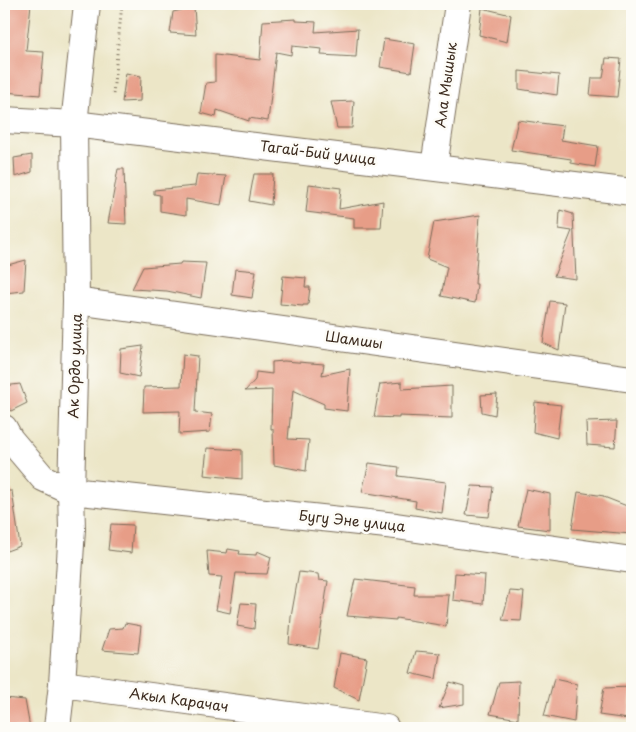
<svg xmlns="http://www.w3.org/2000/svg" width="636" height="732" viewBox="0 0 636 732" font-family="'Playpen Sans',sans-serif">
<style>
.building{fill:#e79d87}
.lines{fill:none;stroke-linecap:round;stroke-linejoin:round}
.minor-casing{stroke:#796c59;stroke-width:28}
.path{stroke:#796c59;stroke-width:3;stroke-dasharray:1 4;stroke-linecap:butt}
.minor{stroke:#fff;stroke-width:26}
.labels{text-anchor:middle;stroke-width:5;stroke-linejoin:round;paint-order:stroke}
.street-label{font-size:14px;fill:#3b2a1e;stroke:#fdfcf7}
</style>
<rect width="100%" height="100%" fill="#fdfcf7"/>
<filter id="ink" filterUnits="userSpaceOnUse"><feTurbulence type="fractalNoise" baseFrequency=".02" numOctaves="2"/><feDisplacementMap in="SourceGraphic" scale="10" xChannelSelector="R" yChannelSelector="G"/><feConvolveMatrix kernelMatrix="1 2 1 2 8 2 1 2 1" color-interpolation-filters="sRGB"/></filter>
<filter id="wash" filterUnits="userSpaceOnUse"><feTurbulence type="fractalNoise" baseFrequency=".0096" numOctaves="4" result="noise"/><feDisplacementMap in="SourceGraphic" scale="20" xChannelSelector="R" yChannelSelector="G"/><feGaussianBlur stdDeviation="1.12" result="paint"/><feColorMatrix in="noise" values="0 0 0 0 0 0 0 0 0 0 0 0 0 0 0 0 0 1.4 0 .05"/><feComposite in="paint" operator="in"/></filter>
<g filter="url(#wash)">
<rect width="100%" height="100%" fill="#ece6c7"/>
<g id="blocks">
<g class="building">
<path d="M 4,4 L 31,4 L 26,51 L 44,52 L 40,95 L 4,92 Z"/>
<path d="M 194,7 L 196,35 L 170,33 L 173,12 Z"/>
<path d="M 482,8 L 511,15 L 507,42 L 479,35 Z"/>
<path d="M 296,19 L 296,21 L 316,22 L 315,32 L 358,29 L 356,57 L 321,55 L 322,49 L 292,46 L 291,55 L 276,52 L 268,121 L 249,118 L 249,121 L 217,110 L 216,117 L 201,113 L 206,83 L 215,82 L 215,55 L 260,60 L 263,21 Z"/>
<path d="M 384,39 L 415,44 L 411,72 L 380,67 Z"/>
<path d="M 606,58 L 621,59 L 617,97 L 590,95 L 592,78 L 603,78 Z"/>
<path d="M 519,71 L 559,75 L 557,95 L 519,89 Z"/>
<path d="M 126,73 L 141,76 L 140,101 L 122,102 Z"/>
<path d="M 354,101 L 352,128 L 337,128 L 331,102 Z"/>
<path d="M 518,120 L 563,126 L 561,140 L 598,146 L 595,167 L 571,163 L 571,159 L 511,150 Z"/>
<path d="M 32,155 L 32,172 L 15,177 L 14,158 Z"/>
<path d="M 118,169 L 124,169 L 126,224 L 108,223 Z"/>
<path d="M 197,174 L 226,176 L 221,205 L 186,199 L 186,215 L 160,211 L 160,195 L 154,194 L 154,190 L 195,186 Z"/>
<path d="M 254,174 L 273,174 L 271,205 L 249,201 Z"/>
<path d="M 309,184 L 341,188 L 339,209 L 383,201 L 381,228 L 354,228 L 354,218 L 306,212 Z"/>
<path d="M 560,210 L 573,214 L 576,279 L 554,276 L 572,231 L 559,229 Z"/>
<path d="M 480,215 L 475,284 L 477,284 L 475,303 L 441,296 L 447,267 L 427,259 L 434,222 Z"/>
<path d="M 26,260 L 24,291 L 4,293 L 4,266 Z"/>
<path d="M 181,262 L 206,263 L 201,298 L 167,291 L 132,289 L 143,267 L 180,264 Z"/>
<path d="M 235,269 L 256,271 L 252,298 L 232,295 Z"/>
<path d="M 283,276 L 306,278 L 305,287 L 310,287 L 308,305 L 303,305 L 303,306 L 280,304 Z"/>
<path d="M 550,301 L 565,303 L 559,350 L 543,343 Z"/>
<path d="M 143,346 L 139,377 L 120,373 L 121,349 Z"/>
<path d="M 183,354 L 198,356 L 195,412 L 212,414 L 210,432 L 179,434 L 180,411 L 143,412 L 144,387 L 181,386 Z"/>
<path d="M 284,361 L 324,364 L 322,375 L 350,369 L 347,411 L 324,408 L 324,404 L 293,390 L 288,439 L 309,440 L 306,471 L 274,465 L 273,429 L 271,429 L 272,390 L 245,391 L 255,380 L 256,372 L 272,374 L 272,362 Z"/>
<path d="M 402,382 L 402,389 L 452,386 L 452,418 L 399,416 L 399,418 L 374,417 L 380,384 Z"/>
<path d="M 20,384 L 27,403 L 11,411 L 4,396 L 4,386 Z"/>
<path d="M 497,394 L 495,415 L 482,412 L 481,395 Z"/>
<path d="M 535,402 L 561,405 L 557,438 L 533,432 Z"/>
<path d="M 617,421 L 615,447 L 587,445 L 586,422 Z"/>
<path d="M 207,448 L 242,450 L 242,479 L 204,475 Z"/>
<path d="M 369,463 L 399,467 L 398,476 L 446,482 L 442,513 L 415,508 L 416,501 L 362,492 Z"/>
<path d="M 472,486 L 493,487 L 489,517 L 466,515 Z"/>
<path d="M 526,489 L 550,494 L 550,530 L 518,526 Z"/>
<path d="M 4,491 L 12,491 L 20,546 L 4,552 Z"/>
<path d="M 578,492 L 604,496 L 604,497 L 632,508 L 631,534 L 572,529 Z"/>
<path d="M 111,524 L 133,525 L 131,553 L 108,550 Z"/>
<path d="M 228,549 L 240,551 L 239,554 L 256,555 L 257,551 L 271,557 L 267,574 L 236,573 L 230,613 L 216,610 L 222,577 L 209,576 L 207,551 L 227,553 Z"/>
<path d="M 299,572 L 318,574 L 319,580 L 328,581 L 318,649 L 289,644 L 291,617 Z"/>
<path d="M 455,573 L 485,575 L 483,604 L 453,600 Z"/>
<path d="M 355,579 L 415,586 L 414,595 L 449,595 L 446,626 L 396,618 L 396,620 L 347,616 Z"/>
<path d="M 510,591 L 524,592 L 521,621 L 502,620 Z"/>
<path d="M 241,603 L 256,604 L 254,629 L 237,626 Z"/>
<path d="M 125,623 L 141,626 L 138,653 L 102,650 L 109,629 L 123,628 Z"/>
<path d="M 416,651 L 440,653 L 436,679 L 410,673 Z"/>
<path d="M 340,653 L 367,658 L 359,700 L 334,688 Z"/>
<path d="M 554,679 L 577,684 L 574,722 L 544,716 Z"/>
<path d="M 519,681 L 518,719 L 490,714 L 499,682 Z"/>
<path d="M 450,682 L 464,686 L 464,704 L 439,708 Z"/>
<path d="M 632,687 L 628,719 L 599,715 L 604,688 Z"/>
<path d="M 4,698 L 25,700 L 30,728 L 4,728 Z"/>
</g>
</g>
</g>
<g filter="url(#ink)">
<use href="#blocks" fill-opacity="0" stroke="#796c59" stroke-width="1"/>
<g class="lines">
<g class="minor-casing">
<g id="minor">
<path d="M 4,120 L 74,124 L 632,192"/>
<path d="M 434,167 L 458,4"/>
<path d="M 76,301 L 632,379"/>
<path d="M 4,428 L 10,439 L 43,478 L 71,491 L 396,526 L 632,560"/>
<path d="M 62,684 L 386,728"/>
<path d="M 57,728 L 62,684 L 72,529 L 71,491 L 76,301 L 74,124 L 87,4"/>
</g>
</g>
<path class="path" d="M 113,94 L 122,4"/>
<use href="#minor" class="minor"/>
</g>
</g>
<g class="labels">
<g class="street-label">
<text transform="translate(446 85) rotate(-82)" y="5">Ала Мышык</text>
<text transform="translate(318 153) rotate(7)" y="5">Тагай-Бий улица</text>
<text transform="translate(354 340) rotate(8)" y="5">Шамшы</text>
<text transform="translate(75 366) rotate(-88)" y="5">Ак Ордо улица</text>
<text transform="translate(352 521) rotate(6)" y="5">Бугу Эне улица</text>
<text transform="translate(179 700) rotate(8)" y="5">Акыл Карачач</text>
</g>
</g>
<rect width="636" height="732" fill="none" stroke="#fdfcf7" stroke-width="20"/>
</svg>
